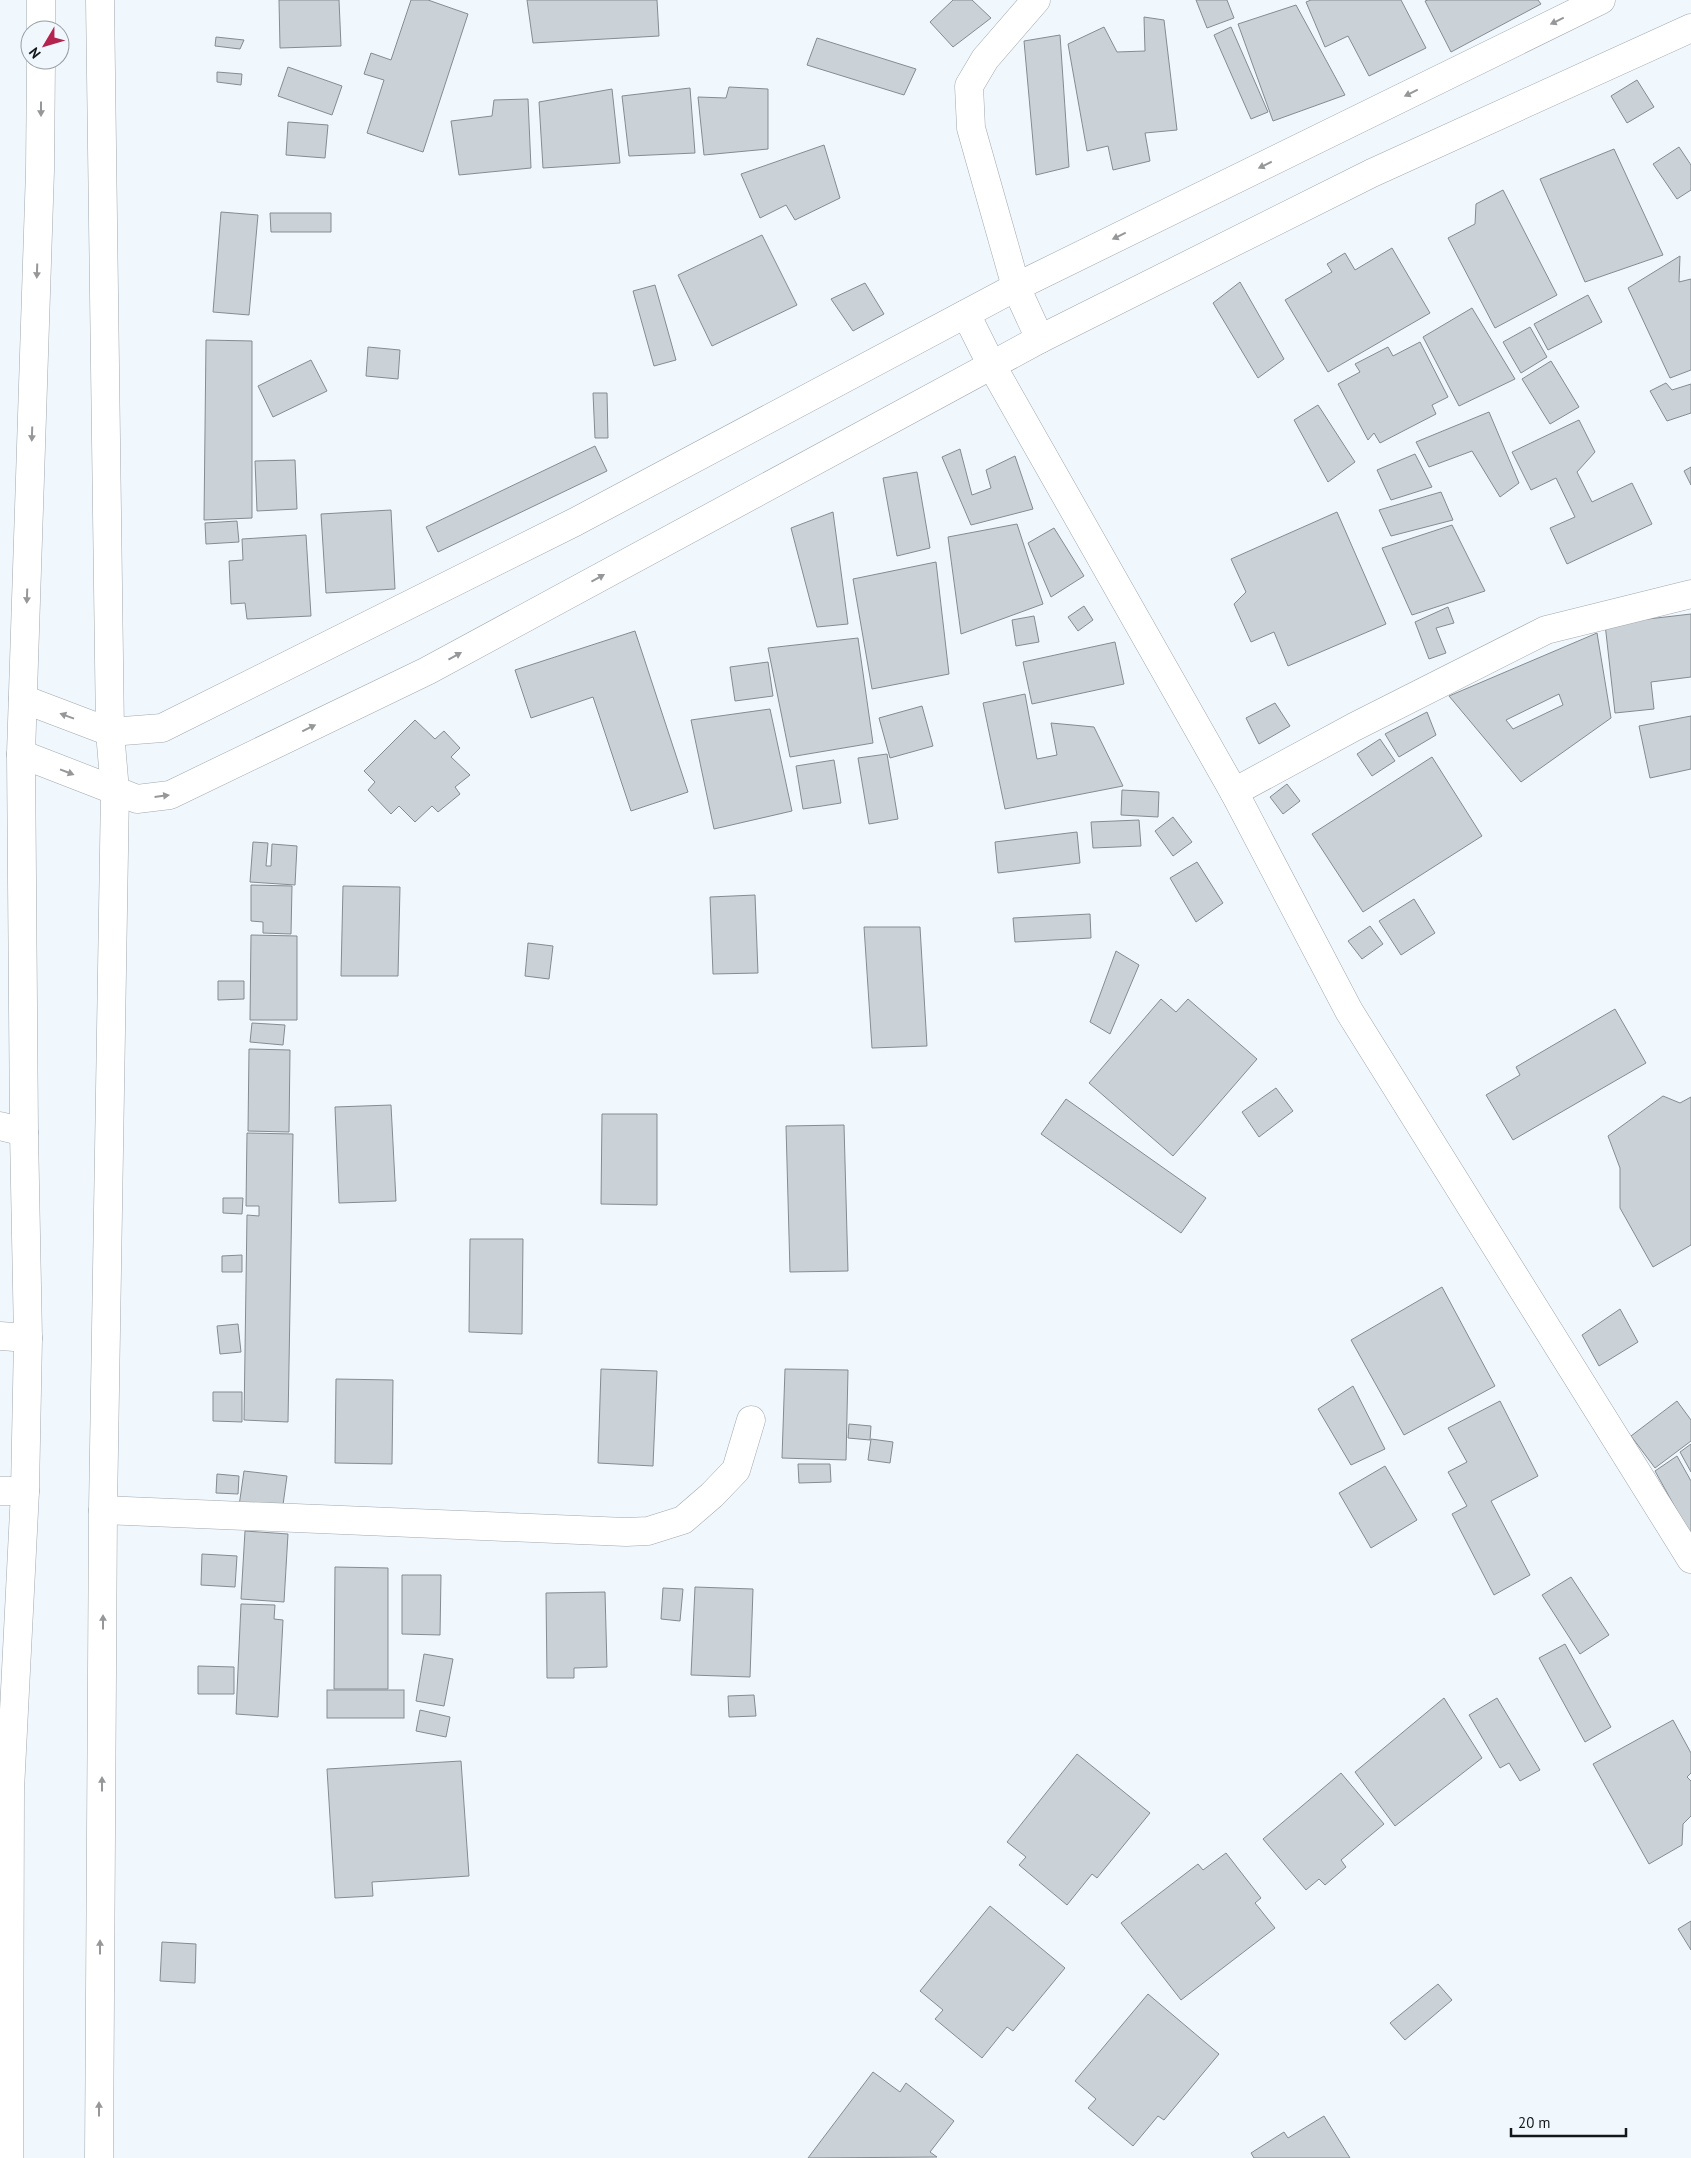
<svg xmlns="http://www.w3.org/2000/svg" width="1691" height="2158" viewBox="0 0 1691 2158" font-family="'PT Sans',sans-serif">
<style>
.building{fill:#cad2d8;stroke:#858c91;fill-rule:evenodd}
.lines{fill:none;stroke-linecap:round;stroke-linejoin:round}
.minor-casing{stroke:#a1a8ae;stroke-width:29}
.major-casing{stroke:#a1a8ae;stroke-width:29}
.minor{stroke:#fff;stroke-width:28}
.major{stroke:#fff;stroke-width:28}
.oneway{fill:#959798}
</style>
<rect width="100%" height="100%" fill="#f0f8fe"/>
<g class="building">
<path d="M 279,0 L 339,0 L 341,46 L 280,48 Z"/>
<path d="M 411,0 L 428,0 L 468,14 L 423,152 L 367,133 L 384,80 L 364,74 L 371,53 L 391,60 Z"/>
<path d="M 527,0 L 657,0 L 659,36 L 533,43 Z"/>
<path d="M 953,0 L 972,0 L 991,18 L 953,47 L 930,22 Z"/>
<path d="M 1196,0 L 1227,0 L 1234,18 L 1207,28 Z"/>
<path d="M 1311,0 L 1401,0 L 1426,48 L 1369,76 L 1348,36 L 1325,47 L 1306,2 Z"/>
<path d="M 1428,0 L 1538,0 L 1541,4 L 1451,52 L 1425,1 Z"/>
<path d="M 1296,5 L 1345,95 L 1273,121 L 1238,24 Z"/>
<path d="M 1144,17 L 1164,20 L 1177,130 L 1145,133 L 1150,161 L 1113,170 L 1108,146 L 1087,151 L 1068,44 L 1104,27 L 1117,52 L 1145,51 Z"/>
<path d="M 1231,27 L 1268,112 L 1251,119 L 1214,35 Z"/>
<path d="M 1060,35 L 1069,167 L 1036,175 L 1024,41 Z"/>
<path d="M 216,37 L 244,40 L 240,49 L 215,46 Z"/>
<path d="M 817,38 L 916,69 L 904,95 L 807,65 Z"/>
<path d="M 288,67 L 342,86 L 332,115 L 278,96 Z"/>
<path d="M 217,72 L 242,74 L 241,85 L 217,82 Z"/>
<path d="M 1637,80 L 1654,107 L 1627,123 L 1611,96 Z"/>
<path d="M 729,87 L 768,89 L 768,149 L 704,155 L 698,97 L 726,98 Z"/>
<path d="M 690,88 L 695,153 L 629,156 L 622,96 Z"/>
<path d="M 612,89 L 620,163 L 543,168 L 539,102 Z"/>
<path d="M 528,99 L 531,168 L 459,175 L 451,121 L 492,116 L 494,100 Z"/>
<path d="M 288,122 L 328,125 L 325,158 L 286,155 Z"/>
<path d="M 824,145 L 840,198 L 795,220 L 786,205 L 760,218 L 741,174 Z"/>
<path d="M 1679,147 L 1691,165 L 1691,190 L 1677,199 L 1653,164 Z"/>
<path d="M 1614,149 L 1663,255 L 1585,282 L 1540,179 Z"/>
<path d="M 1503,190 L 1557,295 L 1495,328 L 1448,238 L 1475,224 L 1476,204 Z"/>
<path d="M 221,212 L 258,215 L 249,315 L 213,312 Z"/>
<path d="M 270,213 L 331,213 L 331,232 L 271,232 Z"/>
<path d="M 762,235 L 797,305 L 712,346 L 678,275 Z"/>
<path d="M 1392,248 L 1430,313 L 1328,372 L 1285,300 L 1332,272 L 1327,264 L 1345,253 L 1355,270 Z"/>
<path d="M 1680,256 L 1679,282 L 1691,279 L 1691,370 L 1670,378 L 1628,288 Z"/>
<path d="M 1240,282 L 1284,359 L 1258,378 L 1213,303 Z"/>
<path d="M 865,283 L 884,314 L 853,331 L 831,299 Z"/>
<path d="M 655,285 L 676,360 L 654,366 L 633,291 Z"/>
<path d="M 1588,295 L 1602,322 L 1548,350 L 1534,324 Z"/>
<path d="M 1472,308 L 1515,379 L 1459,406 L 1423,337 Z"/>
<path d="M 1530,327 L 1547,357 L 1521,373 L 1503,342 Z"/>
<path d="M 206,340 L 252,341 L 252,518 L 204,520 Z"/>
<path d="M 1420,342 L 1448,397 L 1432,405 L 1436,414 L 1380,443 L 1374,433 L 1368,440 L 1338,384 L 1360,372 L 1355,364 L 1388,347 L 1393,356 Z"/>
<path d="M 368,347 L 400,350 L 398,379 L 366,376 Z"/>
<path d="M 311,360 L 327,391 L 273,417 L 258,386 Z"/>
<path d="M 1551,361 L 1579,407 L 1550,424 L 1522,379 Z"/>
<path d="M 1666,383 L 1672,390 L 1691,384 L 1691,413 L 1667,421 L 1650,391 Z"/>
<path d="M 593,393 L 607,393 L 608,438 L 595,438 Z"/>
<path d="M 1318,405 L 1355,462 L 1328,482 L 1294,420 Z"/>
<path d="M 1489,412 L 1519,483 L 1500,497 L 1472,451 L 1429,467 L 1416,442 Z"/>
<path d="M 1579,420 L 1595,452 L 1577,472 L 1592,502 L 1632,483 L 1652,524 L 1567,564 L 1550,528 L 1575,517 L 1556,478 L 1531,490 L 1512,452 Z"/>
<path d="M 595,446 L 607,471 L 438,552 L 426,527 Z"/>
<path d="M 960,449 L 972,495 L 991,488 L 986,470 L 1015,456 L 1033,509 L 971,525 L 942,457 Z"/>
<path d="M 1415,454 L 1432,487 L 1391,500 L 1377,470 Z"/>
<path d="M 295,460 L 297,509 L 257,511 L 255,461 Z"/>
<path d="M 1691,467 L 1691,485 L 1684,471 Z"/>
<path d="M 917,472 L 930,548 L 897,556 L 883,478 Z"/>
<path d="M 1441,492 L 1453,520 L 1391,536 L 1379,510 Z"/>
<path d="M 391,510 L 395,589 L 326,593 L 321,514 Z"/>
<path d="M 833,512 L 848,624 L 817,627 L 791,528 Z"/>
<path d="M 1337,512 L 1386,624 L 1288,666 L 1274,632 L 1251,642 L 1234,604 L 1246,592 L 1231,559 Z"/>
<path d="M 237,521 L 239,542 L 206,544 L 205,523 Z"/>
<path d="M 1017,524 L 1043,604 L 961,634 L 948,537 Z"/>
<path d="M 1452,525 L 1485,591 L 1412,615 L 1382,548 Z"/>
<path d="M 1054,528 L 1084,576 L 1051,597 L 1028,543 Z"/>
<path d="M 306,535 L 311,616 L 247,619 L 245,603 L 231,604 L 229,561 L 243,560 L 242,539 Z"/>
<path d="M 936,562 L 949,674 L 872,689 L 853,579 Z"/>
<path d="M 1084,606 L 1093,620 L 1078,631 L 1068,617 Z"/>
<path d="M 1448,607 L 1454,623 L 1436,628 L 1446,653 L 1429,659 L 1415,622 Z"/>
<path d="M 1691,614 L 1691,677 L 1651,682 L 1654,709 L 1615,713 L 1605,624 Z"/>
<path d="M 1034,616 L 1039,642 L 1016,646 L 1012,620 Z"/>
<path d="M 635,631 L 688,792 L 631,811 L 593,697 L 531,718 L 515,670 Z"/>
<path d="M 1597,633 L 1611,718 L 1521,782 L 1449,696 ZM 1559,694 L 1563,705 L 1513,729 L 1506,720 Z"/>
<path d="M 858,638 L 873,743 L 790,757 L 768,648 Z"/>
<path d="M 1115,642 L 1124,684 L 1032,704 L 1023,662 Z"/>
<path d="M 768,662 L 773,696 L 735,701 L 730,667 Z"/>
<path d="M 1025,694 L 1037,759 L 1057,755 L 1051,723 L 1094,727 L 1123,786 L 1005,809 L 983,703 Z"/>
<path d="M 1275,703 L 1290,726 L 1259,744 L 1246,718 Z"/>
<path d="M 922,706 L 933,746 L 890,758 L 879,718 Z"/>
<path d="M 770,709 L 792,811 L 714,829 L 691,720 Z"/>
<path d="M 1427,712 L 1436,735 L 1399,757 L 1385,734 Z"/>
<path d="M 1691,716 L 1691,769 L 1650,778 L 1639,726 Z"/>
<path d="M 415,720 L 435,739 L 444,731 L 460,748 L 451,757 L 470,775 L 455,787 L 460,794 L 438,812 L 432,806 L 415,822 L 399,806 L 391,814 L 368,790 L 375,782 L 364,771 Z"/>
<path d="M 1380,739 L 1395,761 L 1372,776 L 1357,754 Z"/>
<path d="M 887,754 L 898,819 L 869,824 L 858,758 Z"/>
<path d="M 1432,757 L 1482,836 L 1363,912 L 1312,834 Z"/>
<path d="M 834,760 L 841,803 L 803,809 L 796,766 Z"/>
<path d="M 1287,784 L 1300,801 L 1283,814 L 1270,797 Z"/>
<path d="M 1122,790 L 1159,792 L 1158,817 L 1121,815 Z"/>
<path d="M 1173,817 L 1192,842 L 1173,856 L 1155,831 Z"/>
<path d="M 1139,820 L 1141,846 L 1093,848 L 1091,822 Z"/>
<path d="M 1077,832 L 1080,863 L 998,873 L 995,842 Z"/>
<path d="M 253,842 L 268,843 L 266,866 L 271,866 L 272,844 L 297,846 L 295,885 L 250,882 Z"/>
<path d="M 1197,862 L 1223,903 L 1196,922 L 1170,878 Z"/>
<path d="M 251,885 L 292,886 L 291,934 L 263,933 L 263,922 L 251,921 Z"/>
<path d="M 343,886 L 400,887 L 398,976 L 341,976 Z"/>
<path d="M 755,895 L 758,973 L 713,974 L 710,897 Z"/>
<path d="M 1414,899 L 1435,933 L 1401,955 L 1379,921 Z"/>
<path d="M 1090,914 L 1091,938 L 1015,942 L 1013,918 Z"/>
<path d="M 1370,926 L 1383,944 L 1362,959 L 1348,941 Z"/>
<path d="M 864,927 L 920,927 L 927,1046 L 872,1048 Z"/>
<path d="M 251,935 L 297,936 L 297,1020 L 250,1020 Z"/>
<path d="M 528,943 L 553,946 L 549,979 L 525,976 Z"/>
<path d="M 1116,951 L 1139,965 L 1110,1034 L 1090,1022 Z"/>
<path d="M 218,981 L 244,981 L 244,999 L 218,1000 Z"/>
<path d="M 1161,999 L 1176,1012 L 1188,999 L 1257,1059 L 1173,1156 L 1089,1083 Z"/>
<path d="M 1615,1009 L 1646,1063 L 1513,1140 L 1486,1095 L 1520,1075 L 1516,1067 Z"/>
<path d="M 252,1023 L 285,1025 L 283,1045 L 250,1042 Z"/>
<path d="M 249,1049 L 290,1050 L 289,1132 L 248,1131 Z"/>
<path d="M 1276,1088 L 1293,1111 L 1259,1137 L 1242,1112 Z"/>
<path d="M 1663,1096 L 1680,1103 L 1691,1097 L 1691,1245 L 1653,1267 L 1620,1208 L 1620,1168 L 1608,1136 Z"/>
<path d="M 1066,1099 L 1206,1198 L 1181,1233 L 1041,1134 Z"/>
<path d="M 391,1105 L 396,1201 L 339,1203 L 335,1107 Z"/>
<path d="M 602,1114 L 657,1114 L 657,1205 L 601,1204 Z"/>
<path d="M 844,1125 L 848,1271 L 790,1272 L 786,1126 Z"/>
<path d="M 247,1133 L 293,1134 L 288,1422 L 244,1420 L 247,1215 L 259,1216 L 259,1206 L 246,1206 Z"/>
<path d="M 223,1198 L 243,1198 L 242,1214 L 223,1213 Z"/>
<path d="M 470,1239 L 523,1239 L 522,1334 L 469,1332 Z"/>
<path d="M 242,1255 L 242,1272 L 222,1272 L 222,1256 Z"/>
<path d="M 1442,1287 L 1495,1386 L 1404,1435 L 1351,1340 Z"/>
<path d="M 1620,1309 L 1638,1342 L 1599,1366 L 1582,1335 Z"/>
<path d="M 238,1324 L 241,1352 L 220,1354 L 217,1326 Z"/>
<path d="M 601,1369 L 657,1371 L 653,1466 L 598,1463 Z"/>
<path d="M 785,1369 L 848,1370 L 846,1460 L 782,1458 Z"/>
<path d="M 336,1379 L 393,1380 L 392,1464 L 335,1463 Z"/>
<path d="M 1353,1386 L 1385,1449 L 1351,1465 L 1318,1409 Z"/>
<path d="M 213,1392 L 242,1392 L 242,1422 L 213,1421 Z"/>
<path d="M 1500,1401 L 1538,1476 L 1491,1501 L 1530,1575 L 1494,1595 L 1452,1514 L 1467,1506 L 1448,1472 L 1467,1462 L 1448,1428 Z"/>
<path d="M 1677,1401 L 1691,1420 L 1691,1441 L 1655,1468 L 1631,1436 Z"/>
<path d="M 849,1424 L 871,1426 L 870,1440 L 848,1438 Z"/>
<path d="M 871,1439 L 893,1442 L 890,1463 L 868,1460 Z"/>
<path d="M 1691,1444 L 1691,1472 L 1680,1452 Z"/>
<path d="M 1677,1456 L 1691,1481 L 1691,1536 L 1655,1471 Z"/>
<path d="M 798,1464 L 830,1464 L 831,1482 L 799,1483 Z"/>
<path d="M 1385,1466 L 1417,1520 L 1371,1548 L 1339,1493 Z"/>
<path d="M 244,1471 L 287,1476 L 282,1512 L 239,1506 Z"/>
<path d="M 217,1474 L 239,1476 L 238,1494 L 216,1493 Z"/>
<path d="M 245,1531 L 288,1534 L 284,1602 L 241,1599 Z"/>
<path d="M 202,1554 L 237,1556 L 235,1587 L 201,1585 Z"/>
<path d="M 335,1567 L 388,1568 L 388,1689 L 334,1689 Z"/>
<path d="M 402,1575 L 441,1575 L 440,1635 L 402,1634 Z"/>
<path d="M 1571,1577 L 1609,1635 L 1580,1654 L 1542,1595 Z"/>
<path d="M 695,1587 L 753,1589 L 750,1677 L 691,1675 Z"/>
<path d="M 663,1588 L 683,1589 L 680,1621 L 661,1619 Z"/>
<path d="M 605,1592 L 607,1667 L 574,1668 L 574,1678 L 547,1678 L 546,1593 Z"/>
<path d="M 241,1604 L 275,1605 L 274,1619 L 283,1620 L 278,1717 L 236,1714 Z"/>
<path d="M 1565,1644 L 1611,1727 L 1585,1742 L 1539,1658 Z"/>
<path d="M 424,1654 L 453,1659 L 444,1706 L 416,1701 Z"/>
<path d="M 198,1666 L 234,1667 L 234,1694 L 198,1694 Z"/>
<rect x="327" y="1690" width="77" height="28"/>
<path d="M 754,1695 L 756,1716 L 729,1717 L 728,1696 Z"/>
<path d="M 1444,1698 L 1482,1758 L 1395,1826 L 1355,1772 Z"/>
<path d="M 1497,1698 L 1540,1770 L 1520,1781 L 1509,1763 L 1500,1768 L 1469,1715 Z"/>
<path d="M 420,1710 L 450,1717 L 446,1737 L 416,1731 Z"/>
<path d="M 1673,1720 L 1691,1753 L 1691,1773 L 1687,1777 L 1691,1781 L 1691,1816 L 1683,1824 L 1682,1845 L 1649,1864 L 1593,1764 Z"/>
<path d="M 1077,1754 L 1150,1813 L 1097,1878 L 1092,1874 L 1067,1905 L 1019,1865 L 1026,1857 L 1007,1842 Z"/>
<path d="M 461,1761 L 469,1876 L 372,1882 L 373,1896 L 335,1898 L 327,1769 Z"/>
<path d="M 1341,1773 L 1384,1824 L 1341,1860 L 1346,1867 L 1325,1885 L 1319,1879 L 1306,1890 L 1263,1839 Z"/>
<path d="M 1226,1853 L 1261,1898 L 1255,1903 L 1275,1928 L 1181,2000 L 1121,1923 L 1198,1864 L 1203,1870 Z"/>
<path d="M 990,1906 L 1065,1968 L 1013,2031 L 1007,2027 L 982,2058 L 935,2019 L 943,2010 L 920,1991 Z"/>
<path d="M 1691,1921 L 1691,1950 L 1678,1929 Z"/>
<path d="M 162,1942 L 196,1944 L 195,1983 L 160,1981 Z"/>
<path d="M 1438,1984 L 1452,2000 L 1405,2040 L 1390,2023 Z"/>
<path d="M 1148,1994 L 1219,2054 L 1164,2120 L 1158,2116 L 1133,2146 L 1088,2108 L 1096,2099 L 1075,2081 Z"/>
<path d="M 873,2072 L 900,2092 L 906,2083 L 954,2121 L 930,2152 L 937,2157 L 808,2158 Z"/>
<path d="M 1324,2116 L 1350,2158 L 1254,2158 L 1251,2153 L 1284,2132 L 1288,2138 Z"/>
</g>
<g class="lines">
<g class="minor-casing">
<g id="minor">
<path d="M 1036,0 L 985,59 L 969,86 L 971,128 L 1016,287 L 1040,339"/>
<path d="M 966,314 L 991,364 L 1234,792 L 1349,1011 L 1691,1559"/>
<path d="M 23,699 L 110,732 L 162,728 L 575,522 L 1016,287 L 1601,0"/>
<path d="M 21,754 L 137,799 L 170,795 L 427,671 L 1040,339 L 1372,173 L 1691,28"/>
<path d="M 1234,792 L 1354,727 L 1546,630 L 1691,594"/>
<path d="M 0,1126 L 24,1132"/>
<path d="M 0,1336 L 28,1338"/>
<path d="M 0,1491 L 25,1491"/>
<path d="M 103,1510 L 626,1532 L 648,1531 L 683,1520 L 712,1495 L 736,1470 L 751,1420"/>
</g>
</g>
<g class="major-casing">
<g id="major">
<path d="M 41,30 L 41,0"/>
<path d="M 9,2158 L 10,1790 L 25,1491 L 28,1338 L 24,1132 L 21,754 L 40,170 L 41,60"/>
<path d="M 99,2158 L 103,1510 L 115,791 L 110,732 L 100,0"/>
</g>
</g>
<use href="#minor" class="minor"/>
<use href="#major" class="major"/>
</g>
<defs><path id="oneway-solid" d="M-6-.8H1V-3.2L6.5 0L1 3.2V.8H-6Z" transform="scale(1.25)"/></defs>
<g class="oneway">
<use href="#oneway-solid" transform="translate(1557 21) rotate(154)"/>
<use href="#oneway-solid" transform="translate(1411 93) rotate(154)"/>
<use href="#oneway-solid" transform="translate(41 109) rotate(90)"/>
<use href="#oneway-solid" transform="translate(1265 165) rotate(154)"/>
<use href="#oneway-solid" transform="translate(1119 236) rotate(154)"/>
<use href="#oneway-solid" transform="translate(37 271) rotate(92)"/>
<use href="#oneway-solid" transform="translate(32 434) rotate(92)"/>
<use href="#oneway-solid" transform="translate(598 578) rotate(-29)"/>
<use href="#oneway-solid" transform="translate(27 596) rotate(92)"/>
<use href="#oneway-solid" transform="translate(455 656) rotate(-29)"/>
<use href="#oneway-solid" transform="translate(67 716) rotate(-160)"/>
<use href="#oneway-solid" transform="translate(309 728) rotate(-26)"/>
<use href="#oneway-solid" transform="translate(67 772) rotate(21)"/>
<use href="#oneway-solid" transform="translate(162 796) rotate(-7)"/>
<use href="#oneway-solid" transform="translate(103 1622) rotate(-90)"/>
<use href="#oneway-solid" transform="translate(102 1784) rotate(-90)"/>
<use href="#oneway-solid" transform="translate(100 1947) rotate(-90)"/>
<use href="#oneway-solid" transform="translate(99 2109) rotate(-90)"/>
</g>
<g transform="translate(45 45) rotate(232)"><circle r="24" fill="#f0f8fe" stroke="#989ea2"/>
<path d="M0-4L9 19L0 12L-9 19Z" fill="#b4244f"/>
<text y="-8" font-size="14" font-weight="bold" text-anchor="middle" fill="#141719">N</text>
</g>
<path d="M1511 2128v8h115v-8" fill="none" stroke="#141719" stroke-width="2.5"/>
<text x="1518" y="2128" font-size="15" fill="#141719" stroke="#f0f8fe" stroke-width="4" paint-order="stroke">20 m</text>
</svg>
